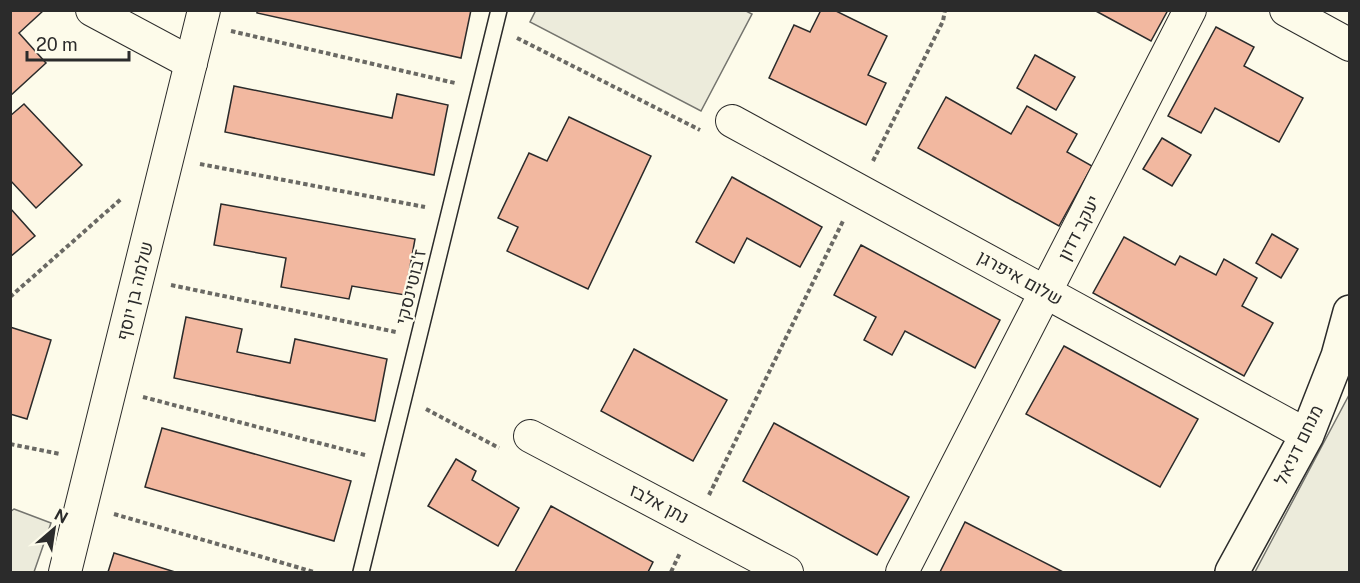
<svg xmlns="http://www.w3.org/2000/svg" width="1360" height="583" viewBox="0 0 1360 583" font-family="'Public Sans',Heebo,sans-serif">
<style>
.green{fill:#ecebdb;stroke:#74746e;stroke-width:1.5}
.building{fill:#f2b8a0;stroke:#2b2b2b;stroke-width:1.5}
.lines{fill:none;stroke-linecap:round;stroke-linejoin:round}
.service-casing{stroke:#2b2b2b;stroke-width:18}
.minor-casing{stroke:#2b2b2b;stroke-width:34}
.tertiary-casing{stroke:#2b2b2b;stroke-width:36}
.path{stroke:#6a6964;stroke-width:4;stroke-dasharray:4.5 3;stroke-linecap:butt}
.service{stroke:#fdfbea;stroke-width:15}
.minor{stroke:#fdfbea;stroke-width:32}
.tertiary{stroke:#fdfbea;stroke-width:33}
.labels{text-anchor:middle;stroke-width:4.5;stroke-linejoin:round;paint-order:stroke}
.street-label{font-size:18px;fill:#2b2b2b;stroke:#fdfbea}
</style>
<rect width="100%" height="100%" fill="#fdfbea"/>
<g class="green">
<path d="M 536,10 L 744,10 L 752,14 L 701,111 L 530,22 Z"/>
<path d="M 1349,395 L 1349,572 L 1255,572 Z"/>
<path d="M 14,509 L 51,523 L 34,572 L 11,572 L 10,512 Z"/>
</g>
<g class="building">
<path d="M 10,10 L 44,10 L 19,33 L 46,63 L 10,96 Z"/>
<path d="M 257,10 L 471,10 L 461,58 L 257,13 Z"/>
<path d="M 821,10 L 834,10 L 887,36 L 868,75 L 886,83 L 866,125 L 769,78 L 794,25 L 810,32 Z"/>
<path d="M 1094,10 L 1168,10 L 1151,41 Z"/>
<path d="M 1216,27 L 1254,47 L 1244,66 L 1303,98 L 1279,142 L 1215,108 L 1201,133 L 1168,116 Z"/>
<path d="M 1035,55 L 1075,77 L 1056,110 L 1017,88 Z"/>
<path d="M 234,86 L 392,118 L 397,94 L 448,105 L 434,175 L 225,132 Z"/>
<path d="M 946,97 L 1011,134 L 1027,106 L 1077,134 L 1067,152 L 1092,166 L 1059,226 L 918,148 Z"/>
<path d="M 24,104 L 82,165 L 36,208 L 10,180 L 10,116 Z"/>
<path d="M 569,117 L 651,156 L 588,289 L 507,251 L 518,227 L 498,218 L 529,153 L 547,161 Z"/>
<path d="M 1162,138 L 1191,155 L 1172,186 L 1143,169 Z"/>
<path d="M 732,177 L 822,227 L 800,267 L 747,238 L 734,263 L 696,242 Z"/>
<path d="M 221,204 L 415,239 L 405,295 L 352,286 L 349,299 L 281,287 L 286,258 L 214,245 Z"/>
<path d="M 10,208 L 35,236 L 10,257 Z"/>
<path d="M 1272,234 L 1298,249 L 1281,278 L 1256,263 Z"/>
<path d="M 1124,237 L 1175,265 L 1180,256 L 1216,275 L 1224,259 L 1257,278 L 1242,306 L 1273,323 L 1244,376 L 1093,293 Z"/>
<path d="M 861,245 L 1000,320 L 975,368 L 905,331 L 892,355 L 864,340 L 876,317 L 834,295 Z"/>
<path d="M 186,317 L 242,329 L 237,352 L 290,363 L 295,339 L 387,359 L 375,421 L 174,378 Z"/>
<path d="M 10,327 L 51,340 L 27,419 L 10,414 Z"/>
<path d="M 1064,346 L 1198,419 L 1160,487 L 1026,414 Z"/>
<path d="M 634,349 L 727,400 L 693,461 L 601,411 Z"/>
<path d="M 774,423 L 909,497 L 877,555 L 743,481 Z"/>
<path d="M 162,428 L 351,481 L 334,541 L 145,487 Z"/>
<path d="M 456,459 L 476,471 L 472,480 L 519,508 L 498,546 L 428,506 Z"/>
<path d="M 551,506 L 653,562 L 648,572 L 515,572 Z"/>
<path d="M 965,522 L 1063,572 L 940,572 Z"/>
<path d="M 114,553 L 175,572 L 108,572 Z"/>
</g>
<g class="lines">
<g class="service-casing">
<path id="service" d="M 361,572 L 499,10"/>
</g>
<g class="minor-casing">
<g id="minor">
<path d="M 92,10 L 191,63"/>
<path d="M 1286,10 L 1350,45"/>
<path d="M 732,121 L 1307,435"/>
<path d="M 530,436 L 787,572"/>
<path d="M 65,572 L 204,10"/>
<path d="M 902,572 L 1190,10"/>
</g>
</g>
<g class="tertiary-casing">
<path id="tertiary" d="M 1232,572 L 1307,435 L 1338,356 L 1350,312"/>
</g>
<g class="path">
<path d="M 231,31 L 455,83"/>
<path d="M 517,38 L 700,130"/>
<path d="M 873,161 L 943,21 L 945,10"/>
<path d="M 200,164 L 425,207"/>
<path d="M 171,285 L 396,332"/>
<path d="M 10,297 L 121,199"/>
<path d="M 143,397 L 365,455"/>
<path d="M 426,409 L 499,448"/>
<path d="M 10,444 L 60,454"/>
<path d="M 709,495 L 844,219"/>
<path d="M 114,514 L 314,572"/>
<path d="M 671,572 L 680,553"/>
</g>
<use href="#service" class="service"/>
<use href="#minor" class="minor"/>
<use href="#tertiary" class="tertiary"/>
</g>
<g class="labels">
<g class="street-label">
<text transform="translate(1079 228) rotate(-63)" y="6">יעקב דדון</text>
<text transform="translate(1020 278) rotate(29)" y="6">שלום איפרגן</text>
<text transform="translate(411 287) rotate(-76)" y="6">ז'בוטינסקי</text>
<text transform="translate(135 291) rotate(-76)" y="6">שלמה בן יוסף</text>
<text transform="translate(1299 445) rotate(-64)" y="6">מנחם דניאל</text>
<text transform="translate(659 504) rotate(28)" y="6">נתן אלבז</text>
</g>
</g>
<rect width="1360" height="583" fill="none" stroke="#2b2b2b" stroke-width="24"/>
<g transform="translate(54 529) rotate(29)" stroke="#fdfbea" stroke-width="4.5" paint-order="stroke">
<path d="M0-4.5L10 22L0 15L-10 22Z" fill="#2b2b2b"/>
<text y="-9" font-size="16" font-weight="bold" text-anchor="middle" fill="#2b2b2b">N</text>
</g>
<path d="M27 51v9h102v-9" fill="none" stroke="#2b2b2b" stroke-width="3"/>
<text x="36" y="51" font-size="18" fill="#2b2b2b" stroke="#fdfbea" stroke-width="4.5" paint-order="stroke">20 m</text>
</svg>
